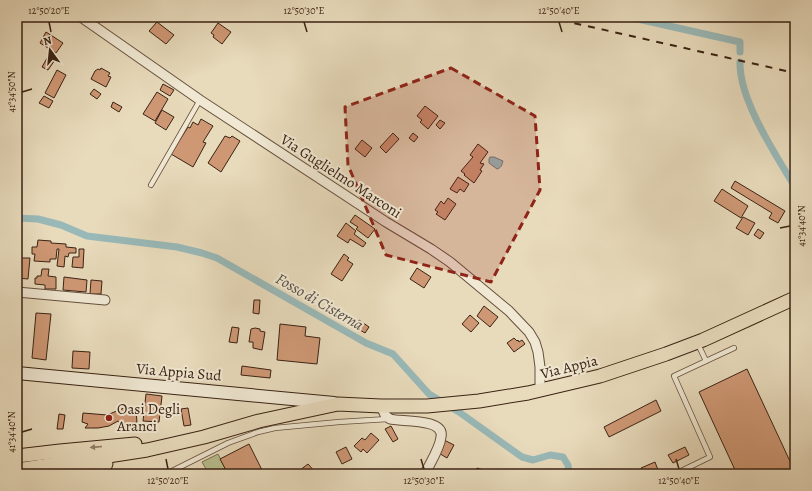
<svg xmlns="http://www.w3.org/2000/svg" width="812" height="491" viewBox="0 0 812 491" font-family="Alegreya,serif">
<style>
.green{fill:#b9bf8f;stroke:#7a7051}
.water{fill:#99b9b8;stroke:#737d76}
.lines{fill:none;stroke-linecap:round;stroke-linejoin:round}
.canal{stroke:#99b9b8;stroke-width:7}
.building{fill:#cf9875;stroke:#3a2213}
.service-casing{stroke:#66503d;stroke-width:6}
.minor-casing{stroke:#66503d;stroke-width:11}
.secondary-casing{stroke:#3a2213;stroke-width:14}
.primary-casing{stroke:#3a2213;stroke-width:15}
.service{stroke:#f0e8d3;stroke-width:4.5}
.minor{stroke:#f0e8d3;stroke-width:9}
.secondary{stroke:#f0e8d3;stroke-width:12}
.primary{stroke:#e8dbbc;stroke-width:13}
.rail{stroke:#3a2213;stroke-width:2;stroke-dasharray:7 7;stroke-linecap:butt}
.oneway{fill:#917e68}
.marked{fill:#8f2418;fill-opacity:0.2;stroke:#8f2418;stroke-width:3;stroke-dasharray:8 5;stroke-linejoin:round}
.ticks{fill:none;stroke:#3a2213;stroke-width:1.5}
.poi-dot{fill:#8f2418;stroke:#f0e8d3;stroke-width:1.5}
.labels{text-anchor:middle;stroke-width:4;stroke-linejoin:round;paint-order:stroke}
.street-label{font-size:15px;fill:#3a2213;stroke:#f0e8d3}
.poi-label{font-size:15px;fill:#3a2213;stroke:#f0e8d3;text-anchor:start}
.water-label{font-size:16px;font-style:italic;fill:#564f45;stroke:#f0e8d3}
.neatline{fill:none;stroke:#3a2213;stroke-width:1.5}
.ticks-label{font-size:10px;text-anchor:middle;fill:#3a2213}
</style>
<rect width="100%" height="100%" fill="#e8dbbc"/>
<filter id="stains"><feTurbulence type="fractalNoise" baseFrequency=".005" numOctaves="4"/><feColorMatrix values="0 0 0 0 .2 0 0 0 0 .09 0 0 0 0 .02 0 0 0 .5 -.17"/></filter>
<radialGradient id="worn" r=".72"><stop offset=".6" stop-color="#630" stop-opacity="0"/><stop offset="1" stop-color="#630" stop-opacity=".3"/></radialGradient>
<path class="green" d="M 218,454 L 228,474 L 209,474 L 202,462 Z"/>
<path class="water" d="M 490,157 L 494,157 L 503,161 C 502,165 501,168 497,169 L 489,163 L 489,159 Z"/>
<g class="lines">
<g class="canal">
<path d="M 629,17 L 740,42 L 740,52"/>
<path d="M 740,62 C 739,100 776,155 795,187"/>
<path d="M 17,218 L 38,219 L 61,225 L 87,236 L 177,247 L 202,253 L 217,258 L 366,343 L 393,354 L 429,394 L 459,412 L 522,457 L 533,460 L 550,455 L 563,457 L 568,465 L 569,474"/>
</g>
</g>
<g class="building">
<path d="M 229,17 L 240,17 L 236,22 Z"/>
<path d="M 157,22 L 174,35 L 166,44 L 149,31 Z"/>
<path d="M 218,23 L 231,32 L 222,44 L 213,37 L 214,35 L 211,33 Z"/>
<path d="M 46,32 L 63,43 L 56,53 L 40,43 Z"/>
<path d="M 50,53 L 57,57 L 48,70 L 42,67 Z"/>
<path d="M 101,68 L 110,73 L 108,76 L 111,77 L 106,87 L 91,79 L 95,71 L 98,69 L 100,70 Z"/>
<path d="M 57,70 L 66,75 L 54,98 L 45,93 Z"/>
<path d="M 163,84 L 174,90 L 170,96 L 160,90 Z"/>
<path d="M 94,89 L 101,94 L 97,99 L 90,94 Z"/>
<path d="M 157,92 L 168,99 L 155,121 L 143,114 Z"/>
<path d="M 44,96 L 53,101 L 49,108 L 39,103 Z"/>
<path d="M 113,102 L 122,107 L 119,112 L 111,107 Z"/>
<path d="M 425,106 L 438,116 L 428,129 L 420,122 L 422,120 L 417,116 Z"/>
<path d="M 162,110 L 174,117 L 166,130 L 155,123 Z"/>
<path d="M 201,119 L 213,126 L 203,142 L 206,143 L 193,167 L 171,154 L 188,127 L 190,128 L 193,122 L 198,125 Z"/>
<path d="M 440,120 L 445,123 L 440,129 L 436,125 Z"/>
<path d="M 393,133 L 399,139 L 386,153 L 380,147 Z"/>
<path d="M 413,133 L 418,137 L 414,142 L 409,138 Z"/>
<path d="M 225,136 L 230,138 L 232,136 L 240,141 L 221,172 L 208,163 Z"/>
<path d="M 362,140 L 372,148 L 365,157 L 355,149 Z"/>
<path d="M 478,144 L 488,152 L 480,163 L 484,164 L 480,170 L 482,171 L 474,183 L 464,175 L 465,174 L 461,171 L 473,157 L 470,155 Z"/>
<path d="M 458,177 L 469,184 L 464,192 L 460,189 L 457,193 L 450,189 Z"/>
<path d="M 735,181 L 785,211 L 778,223 L 769,218 L 772,213 L 731,188 Z"/>
<path d="M 722,189 L 748,206 L 741,218 L 714,201 Z"/>
<path d="M 448,198 L 456,204 L 445,220 L 436,214 L 438,212 L 435,210 L 441,201 L 444,204 Z"/>
<path d="M 355,215 L 375,229 L 368,238 L 356,229 L 358,227 L 350,222 Z"/>
<path d="M 743,217 L 755,223 L 748,235 L 736,228 Z"/>
<path d="M 346,223 L 356,231 L 354,234 L 366,243 L 363,247 L 350,239 L 348,243 L 337,236 Z"/>
<path d="M 758,229 L 764,233 L 760,239 L 754,235 Z"/>
<path d="M 38,240 L 51,241 L 51,243 L 66,244 L 66,247 L 76,248 L 76,253 L 69,253 L 68,257 L 65,256 L 64,267 L 57,266 L 59,249 L 57,249 L 56,259 L 50,259 L 50,262 L 34,261 L 35,254 L 32,254 L 32,247 L 37,247 Z"/>
<path d="M 79,249 L 84,249 L 83,268 L 72,267 L 73,257 L 79,257 Z"/>
<path d="M 344,254 L 349,258 L 347,260 L 353,264 L 342,281 L 331,274 Z"/>
<path d="M 19,258 L 30,258 L 28,279 L 17,278 Z"/>
<path d="M 417,268 L 431,277 L 424,288 L 410,279 Z"/>
<path d="M 42,269 L 49,269 L 48,276 L 56,277 L 56,289 L 45,289 L 45,285 L 35,284 L 35,278 L 37,278 L 37,276 L 41,276 Z"/>
<path d="M 64,277 L 87,280 L 86,292 L 63,290 Z"/>
<path d="M 91,280 L 102,281 L 101,294 L 90,294 Z"/>
<path d="M 17,296 L 22,296 L 20,309 L 17,309 Z"/>
<path d="M 254,300 L 260,300 L 259,314 L 253,313 Z"/>
<path d="M 484,306 L 498,317 L 490,327 L 477,316 Z"/>
<path d="M 36,313 L 51,314 L 46,360 L 32,358 Z"/>
<path d="M 470,315 L 479,323 L 471,332 L 462,324 Z"/>
<path d="M 359,320 L 369,327 L 365,333 L 355,327 Z"/>
<path d="M 280,324 L 306,327 L 305,336 L 320,338 L 317,364 L 277,360 Z"/>
<path d="M 232,327 L 239,328 L 237,343 L 229,342 Z"/>
<path d="M 255,328 L 260,329 L 260,331 L 265,332 L 262,350 L 253,348 L 253,342 L 249,342 L 251,329 Z"/>
<path d="M 514,338 L 517,341 L 518,340 L 519,342 L 522,340 L 525,344 L 514,352 L 507,343 Z"/>
<path d="M 73,351 L 90,352 L 89,369 L 72,368 Z"/>
<path d="M 242,366 L 271,370 L 270,378 L 241,375 Z"/>
<path d="M 747,369 L 795,472 L 795,474 L 726,474 L 735,470 L 699,392 Z"/>
<path d="M 146,394 L 162,396 L 159,422 L 143,421 Z"/>
<path d="M 656,400 L 661,411 L 609,437 L 604,427 Z"/>
<path d="M 124,408 L 136,411 L 137,422 L 122,426 L 118,421 L 109,426 L 98,428 L 85,428 L 88,424 L 82,422 L 83,413 L 107,415 Z"/>
<path d="M 188,408 L 191,425 L 184,426 L 181,409 Z"/>
<path d="M 59,414 L 65,415 L 63,429 L 57,429 Z"/>
<path d="M 391,426 L 398,439 L 393,442 L 385,429 Z"/>
<path d="M 371,433 L 379,440 L 367,453 L 363,449 L 361,452 L 354,446 L 362,438 L 365,440 Z"/>
<path d="M 444,440 L 454,445 L 447,458 L 437,452 Z"/>
<path d="M 249,444 L 264,474 L 228,474 L 220,459 Z"/>
<path d="M 346,447 L 352,459 L 342,464 L 336,452 Z"/>
<path d="M 685,447 L 689,455 L 673,463 L 668,455 Z"/>
<path d="M 655,462 L 658,470 L 649,474 L 644,474 L 641,468 Z"/>
<path d="M 308,464 L 317,474 L 304,474 L 300,470 Z"/>
<path d="M 477,468 L 497,474 L 475,474 Z"/>
<path d="M 529,470 L 544,474 L 527,474 Z"/>
<path d="M 638,470 L 640,474 L 629,474 Z"/>
</g>
<g class="lines">
<g class="service-casing">
<g id="service">
<path d="M 151,185 L 200,100"/>
<path d="M 706,361 L 734,348"/>
<path d="M 166,474 L 228,443 L 258,432 L 275,428 L 339,422 L 388,419"/>
<path d="M 675,474 L 710,457 L 674,376 L 706,361 L 698,344"/>
</g>
</g>
<g class="minor-casing">
<g id="minor">
<path d="M 81,17 L 200,100 L 386,222 L 431,249 L 450,262 L 509,311 L 529,332 L 535,342 L 538,352 L 540,367 L 540,391"/>
<path d="M 17,292 L 105,300"/>
<path d="M 381,406 L 385,415 L 390,419 C 401,422 445,418 441,437 C 440,448 430,463 425,474"/>
</g>
</g>
<g class="secondary-casing">
<path id="secondary" d="M 17,373 L 334,403"/>
</g>
<g class="primary-casing">
<g id="primary">
<path d="M 17,456 L 60,451 L 135,444"/>
<path d="M 17,470 L 147,450 L 204,437 L 259,421 L 338,404 L 381,406 L 427,406 L 479,401 L 528,393 L 600,376 L 666,354 L 703,340 L 795,298"/>
<path d="M 55,474 L 106,464"/>
</g>
</g>
<use href="#service" class="service"/>
<use href="#minor" class="minor"/>
<use href="#secondary" class="secondary"/>
<use href="#primary" class="primary"/>
<path class="rail" d="M 547,17 L 795,73"/>
</g>
<defs><path id="oneway-solid" d="M-6-.8H1V-3.2L6.5 0L1 3.2V.8H-6Z"/></defs>
<use class="oneway" href="#oneway-solid" transform="translate(96 447) rotate(175)"/>
<path class="marked" d="M 451,68 L 535,116 L 540,190 L 491,282 L 386,255 L 348,165 L 345,107 Z"/>
<path class="ticks" d="M 49,22 L 51,32M 304,22 L 307,32M 559,22 L 562,32M 22,92 L 32,89M 780,228 L 790,226M 22,432 L 32,429M 166,459 L 168,469M 421,459 L 424,469M 676,459 L 679,469"/>
<circle class="poi-dot" cx="109" cy="418" r="4"/>
<g class="labels">
<g class="street-label">
<text transform="translate(341 176) rotate(33)" y="5">Via Guglielmo Marconi</text>
<text transform="translate(569 367) rotate(-14)" y="5">Via Appia</text>
<text transform="translate(179 372) rotate(5)" y="5">Via Appia Sud</text>
</g>
<g class="poi-label">
<text x="117" y="414">Oasi Degli<tspan x="117" dy="17">Aranci</tspan></text>
</g>
<g class="water-label">
<text transform="translate(320 301) rotate(30)" y="6">Fosso di Cisterna</text>
</g>
</g>
<rect width="812" height="491" fill="none" stroke="#e8dbbc" stroke-width="44"/>
<g transform="translate(50 50) rotate(345)" stroke="#f0e8d3" stroke-width="3" paint-order="stroke">
<path d="M0-3L7 15L0 10L-7 15Z" fill="#3a2213"/>
<text y="-6" font-size="11" font-weight="bold" text-anchor="middle" fill="#3a2213">N</text>
</g>
<rect x="22" y="22" width="768" height="447" class="neatline"/>
<g class="ticks-label">
<text x="49" y="14">12°50'20"E</text>
<text x="304" y="14">12°50'30"E</text>
<text x="559" y="14">12°50'40"E</text>
<text transform="translate(11 92) rotate(-90)" y="4">41°34'50"N</text>
<text transform="translate(801 226) rotate(-90)" y="4">41°34'40"N</text>
<text transform="translate(11 432) rotate(-90)" y="4">41°34'40"N</text>
<text x="168" y="484">12°50'20"E</text>
<text x="424" y="484">12°50'30"E</text>
<text x="679" y="484">12°50'40"E</text>
</g>
<rect width="100%" height="100%" filter="url(#stains)"/>
<rect width="100%" height="100%" fill="url(#worn)"/>
</svg>
